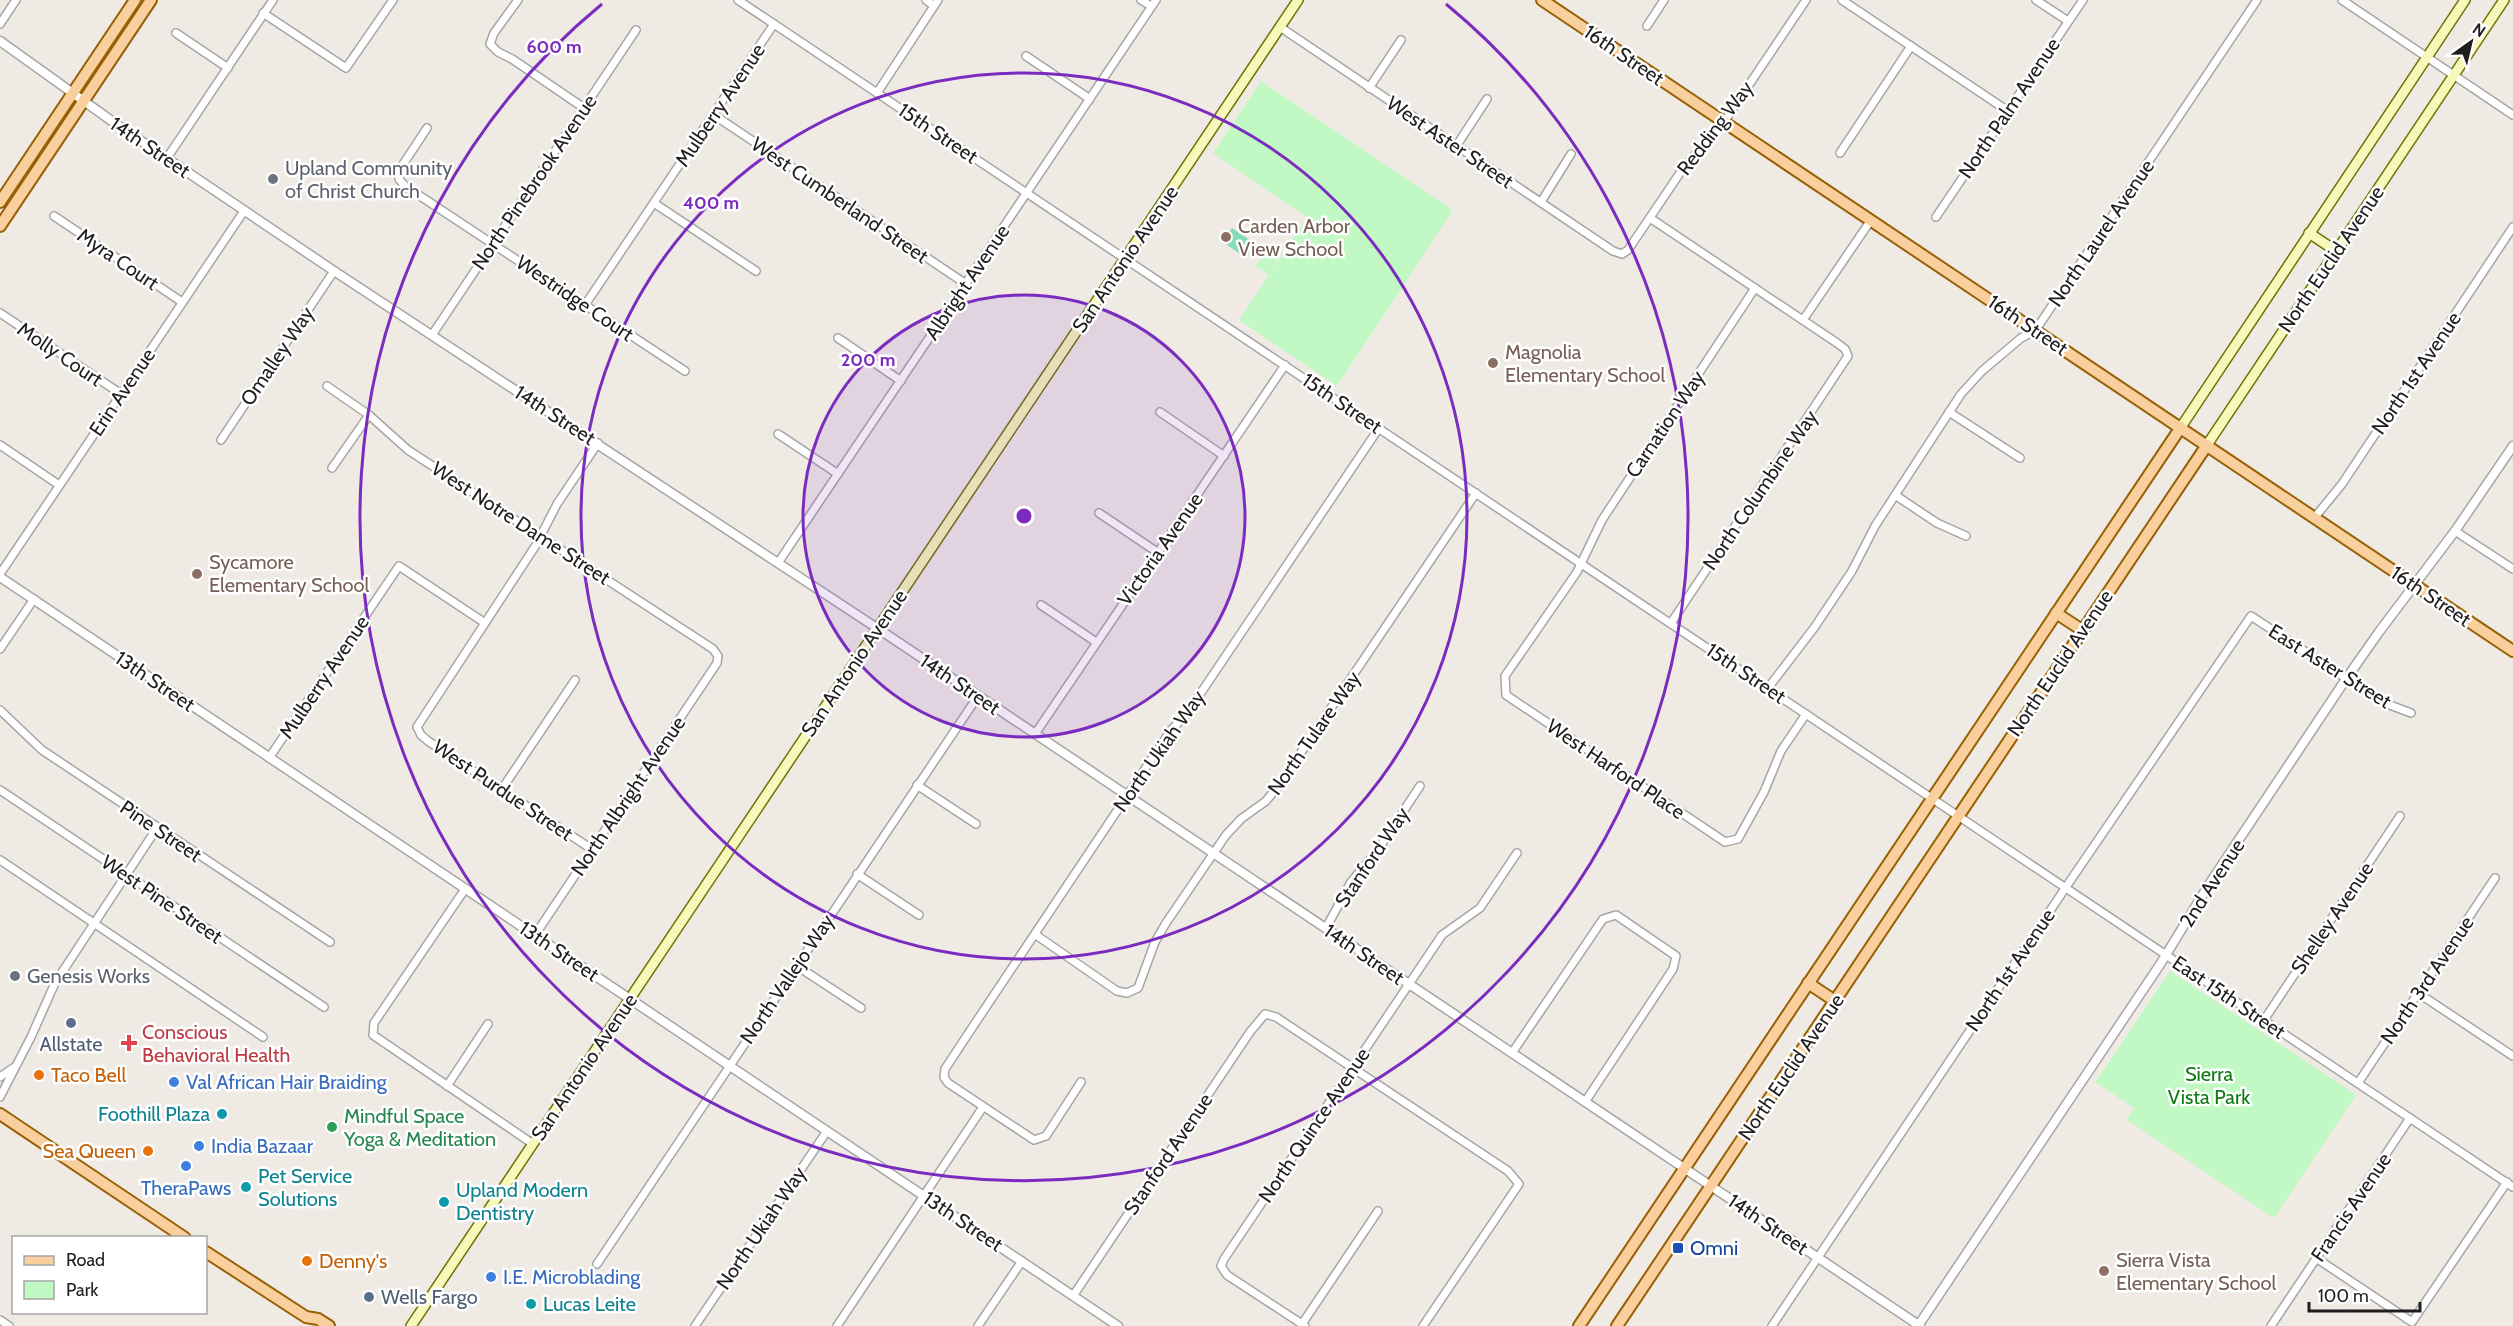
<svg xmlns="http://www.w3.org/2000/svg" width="2513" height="1326" viewBox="0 0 2513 1326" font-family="Cabin,sans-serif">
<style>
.park{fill:#c2f8c4}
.pitch{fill:#84ddb7}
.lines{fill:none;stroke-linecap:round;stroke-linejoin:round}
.minor-casing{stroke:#a5a5a5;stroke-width:10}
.tertiary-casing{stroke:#a5a5a5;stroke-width:11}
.secondary-casing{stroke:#6c7407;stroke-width:12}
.primary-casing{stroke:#966003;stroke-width:14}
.minor{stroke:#fff;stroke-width:7}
.tertiary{stroke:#fff;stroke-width:8}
.secondary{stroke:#f7f8b9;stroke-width:9}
.primary{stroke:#facf9e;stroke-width:10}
.ring{fill:none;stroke:#7b2cbf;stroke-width:3}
.worship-dot{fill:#6b7280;stroke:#fff;stroke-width:2}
.education-dot{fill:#8d6e63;stroke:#fff;stroke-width:2}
.service-dot{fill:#5c6f8a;stroke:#fff;stroke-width:2}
.health-dot{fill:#e0444e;stroke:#fff;stroke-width:2}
.food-dot{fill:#e8710a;stroke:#fff;stroke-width:2}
.shop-dot{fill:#3f7fe0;stroke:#fff;stroke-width:2}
.culture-dot{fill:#0f9aa8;stroke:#fff;stroke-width:2}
.leisure-dot{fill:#2e9e5b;stroke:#fff;stroke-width:2}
.transit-dot{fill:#1a4fb4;stroke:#fff;stroke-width:2}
.labels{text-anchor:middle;stroke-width:5;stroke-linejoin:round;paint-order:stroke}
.street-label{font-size:20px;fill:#1e1e1e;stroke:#fff}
.worship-label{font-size:20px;fill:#5b616d;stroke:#fff;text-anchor:start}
.education-label{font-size:20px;fill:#785e54;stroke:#fff;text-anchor:start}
.health-label{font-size:20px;fill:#be3a42;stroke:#fff;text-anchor:start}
.service-label{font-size:20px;fill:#4e5e75;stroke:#fff}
.park-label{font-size:20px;fill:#0d7b13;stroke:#fff}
.food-label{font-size:20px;fill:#c56008;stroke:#fff;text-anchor:start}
.shop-label{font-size:20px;fill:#366cbe;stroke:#fff;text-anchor:start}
.culture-label{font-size:20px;fill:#0d838f;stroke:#fff;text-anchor:start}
.leisure-label{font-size:20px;fill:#27864d;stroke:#fff;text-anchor:start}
.transit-label{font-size:20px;fill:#164399;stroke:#fff;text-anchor:start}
.centre{fill:#7b2cbf;stroke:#fff;stroke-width:3}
.ring-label{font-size:18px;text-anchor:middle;font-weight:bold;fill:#7b2cbf;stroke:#fff;stroke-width:5;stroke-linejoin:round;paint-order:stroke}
</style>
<rect width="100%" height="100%" fill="#efebe4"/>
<g class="park">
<path d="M 1261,81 L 1453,210 L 1337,386 L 1239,320 L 1269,275 L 1255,266 L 1266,250 L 1280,256 L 1270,274 L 1307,217 L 1213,153 Z"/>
<path d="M 2170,971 L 2356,1095 L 2274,1218 L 2127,1120 L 2134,1108 L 2095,1082 Z"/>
</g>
<path class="pitch" d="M 1232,228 L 1256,244 L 1246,258 L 1223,242 Z"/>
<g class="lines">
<g class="minor-casing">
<g id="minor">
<path d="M 518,0 L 494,33 L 490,44 L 498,52 L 512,59 L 584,108"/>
<path d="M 738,0 L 2513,1187"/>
<path d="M 926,0 L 934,6"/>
<path d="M 1141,0 L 1151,6"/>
<path d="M 1842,0 L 2008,111"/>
<path d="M 2036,0 L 2068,21"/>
<path d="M 2342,0 L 2513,115"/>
<path d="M 263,13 L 346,68 L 393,0"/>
<path d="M 0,24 L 16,0"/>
<path d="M 1647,26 L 1664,0"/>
<path d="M 1280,27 L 1613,251 L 1622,254 L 1628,250 L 1684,167 L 1724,122 L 1806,0"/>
<path d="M 176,33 L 228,68"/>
<path d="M 1026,56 L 1090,99"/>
<path d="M 1369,88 L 1401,40"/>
<path d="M 877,93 L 938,0"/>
<path d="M 714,115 L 966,284"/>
<path d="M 427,128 L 400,169 L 399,179 L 405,186 L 685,371"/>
<path d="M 1457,145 L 1487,99"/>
<path d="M 1840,153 L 1911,46"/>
<path d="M 167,158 L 273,0"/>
<path d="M 1541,202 L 1571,154"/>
<path d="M 654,203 L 756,271"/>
<path d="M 54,216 L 182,302"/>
<path d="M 1936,217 L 2083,0"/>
<path d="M 1650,218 L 1837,343 L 1845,349 L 1848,356 L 1671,623"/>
<path d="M 1755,288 L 1602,520 L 1577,572 L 1505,676 L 1506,695 L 1725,842 L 1738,839 L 1764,792 L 1781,751 L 1806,714"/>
<path d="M 585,305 L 774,24"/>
<path d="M 0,313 L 121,394"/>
<path d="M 1803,320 L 1871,220"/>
<path d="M 432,335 L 636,30"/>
<path d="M 838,338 L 901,381"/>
<path d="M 327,386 L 369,415 L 408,450 L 713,649 L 718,656 L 717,663 L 535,935"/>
<path d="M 1160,412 L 1224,456"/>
<path d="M 1949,412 L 2020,458"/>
<path d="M 778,434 L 838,474"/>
<path d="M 221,440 L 334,271"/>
<path d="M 0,445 L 59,485"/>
<path d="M 332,468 L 369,415"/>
<path d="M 1895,495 L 1937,523 L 1966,536"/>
<path d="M 1099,513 L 1157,552"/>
<path d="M 2315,517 L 2342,484 L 2513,227"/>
<path d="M 2455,531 L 2513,569"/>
<path d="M 778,563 L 1156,0"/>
<path d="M 0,574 L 244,211"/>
<path d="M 1041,605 L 1096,642"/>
<path d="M 0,649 L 34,599"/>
<path d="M 1768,688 L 1814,628 L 1852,571 L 1875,526 L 1961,394 L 1982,371 L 2021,338 L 2035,331 L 2257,0"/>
<path d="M 0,710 L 42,750 L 330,942"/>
<path d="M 1035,734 L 1285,365"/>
<path d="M 269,758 L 399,566 L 485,623"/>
<path d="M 917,785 L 976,824"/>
<path d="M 502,789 L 575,680"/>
<path d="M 0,790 L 324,1007"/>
<path d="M 593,850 L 428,741 L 421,735 L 417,727 L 536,545 L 557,504 L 598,443"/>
<path d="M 0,860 L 263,1037"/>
<path d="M 857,874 L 919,915"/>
<path d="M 465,889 L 374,1023 L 373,1035 L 533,1144"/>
<path d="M 1326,928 L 1351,882 L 1377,851 L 1420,786"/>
<path d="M 1036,935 L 1117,991 L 1127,993 L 1138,988 L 1155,942 L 1166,923 L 1226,835 L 1241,819 L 1266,801 L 1279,785 L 1476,493"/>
<path d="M 797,966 L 861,1008"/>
<path d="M 2418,993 L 2513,1056"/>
<path d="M 2264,1020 L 2400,816"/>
<path d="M 1512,1053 L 1603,919 L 1616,915 L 1676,956 L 1673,969 L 1585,1102"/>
<path d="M 0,1077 L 13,1068"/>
<path d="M 1081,1082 L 1046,1136 L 1034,1140 L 948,1083 L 944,1077 L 945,1069 L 970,1031 L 1171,730 L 1186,715 L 1379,428"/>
<path d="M 2358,1083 L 2495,878"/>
<path d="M 447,1086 L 488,1024"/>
<path d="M 0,1097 L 31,1037 L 55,983 L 157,828"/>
<path d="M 2316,1258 L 2412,1322 L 2507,1182"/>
<path d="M 597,1264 L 978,696"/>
<path d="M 1073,1296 L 1250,1032 L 1265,1014 L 1276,1017 L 1508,1171 L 1519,1184 L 1423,1326"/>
<path d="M 0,1320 L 9,1326"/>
<path d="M 1302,1324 L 1378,1211"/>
<path d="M 695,1326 L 827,1131"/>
<path d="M 837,1326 L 983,1107"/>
<path d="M 978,1326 L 1022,1261"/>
<path d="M 1305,1326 L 1227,1275 L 1221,1266 L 1224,1259 L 1442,935 L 1480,908 L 1517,853"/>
<path d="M 1772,1326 L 2066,887 L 2251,616 L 2382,702 L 2411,713"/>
<path d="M 2271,1326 L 2410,1118"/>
</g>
</g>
<g class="tertiary-casing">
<g id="tertiary">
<path d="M 0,41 L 116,124 L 334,271 L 889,636 L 1920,1326"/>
<path d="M 0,577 L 1118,1326"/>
<path d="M 1918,1326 L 2161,963 L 2208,886 L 2346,679 L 2379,632 L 2455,531 L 2513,446"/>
</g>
</g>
<g class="secondary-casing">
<g id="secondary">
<path d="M 2309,233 L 2336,251"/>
<path d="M 2181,427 L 2465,0"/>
<path d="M 2207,445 L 2504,0"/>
<path d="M 411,1326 L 1298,0"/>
</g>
</g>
<g class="primary-casing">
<g id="primary">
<path d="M 1542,0 L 2513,651"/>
<path d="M 0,202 L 135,0"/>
<path d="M 0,226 L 151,0"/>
<path d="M 2056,613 L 2082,630"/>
<path d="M 1808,983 L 1835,1001"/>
<path d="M 0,1114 L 185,1238"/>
<path d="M 206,1252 L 306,1317 L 318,1319 L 329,1326"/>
<path d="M 1579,1326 L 2181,427"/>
<path d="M 1617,1326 L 2207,445"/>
</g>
</g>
<use href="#minor" class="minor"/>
<use href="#tertiary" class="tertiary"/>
<use href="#secondary" class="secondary"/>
<use href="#primary" class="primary"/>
</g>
<circle cx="1024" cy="516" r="221" fill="#7b2cbf" fill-opacity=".12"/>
<g class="ring">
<circle cx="1024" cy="516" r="221"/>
<circle cx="1024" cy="516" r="443"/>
<path d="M1446 4A664 664 0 1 1 602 4"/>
</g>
<g class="worship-dot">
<circle cx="273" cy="179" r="6"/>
<circle cx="15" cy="976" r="6"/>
</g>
<g class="education-dot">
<circle cx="1226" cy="237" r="6"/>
<circle cx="1493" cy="363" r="6"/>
<circle cx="197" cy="574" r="6"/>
<circle cx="2104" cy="1271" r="6"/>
</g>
<g class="service-dot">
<circle cx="71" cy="1023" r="6"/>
<circle cx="369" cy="1297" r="6"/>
</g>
<path class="health-dot" d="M126 1034h6v6h6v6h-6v6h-6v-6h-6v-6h6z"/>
<g class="food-dot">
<circle cx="39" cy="1075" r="6"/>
<circle cx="148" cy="1151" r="6"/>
<circle cx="307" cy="1261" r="6"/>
</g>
<g class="shop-dot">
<circle cx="174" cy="1082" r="6"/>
<circle cx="199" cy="1146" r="6"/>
<circle cx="186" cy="1166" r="6"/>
<circle cx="491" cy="1277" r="6"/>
</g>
<g class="culture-dot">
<circle cx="222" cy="1114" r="6"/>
<circle cx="246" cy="1187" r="6"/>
<circle cx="444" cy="1202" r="6"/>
<circle cx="531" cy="1304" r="6"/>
</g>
<circle class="leisure-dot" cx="332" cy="1127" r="6"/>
<rect class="transit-dot" x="1672" y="1242" width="12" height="12" rx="3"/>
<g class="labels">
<g class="street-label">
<text transform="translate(1624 55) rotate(34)" y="7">16th Street</text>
<text transform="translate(720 105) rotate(-56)" y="7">Mulberry Avenue</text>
<text transform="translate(2009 108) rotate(-56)" y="7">North Palm Avenue</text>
<text transform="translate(1715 128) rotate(-53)" y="7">Redding Way</text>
<text transform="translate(938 133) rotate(34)" y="7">15th Street</text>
<text transform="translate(1450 142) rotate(34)" y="7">West Aster Street</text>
<text transform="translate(150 147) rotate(34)" y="7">14th Street</text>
<text transform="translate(534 182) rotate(-56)" y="7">North Pinebrook Avenue</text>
<text transform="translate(840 200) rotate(34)" y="7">West Cumberland Street</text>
<text transform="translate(2101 233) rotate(-56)" y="7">North Laurel Avenue</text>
<text transform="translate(118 259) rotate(34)" y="7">Myra Court</text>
<text transform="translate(1125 259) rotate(-56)" y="7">San Antonio Avenue</text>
<text transform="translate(2331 259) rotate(-56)" y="7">North Euclid Avenue</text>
<text transform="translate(967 282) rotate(-56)" y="7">Albright Avenue</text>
<text transform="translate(575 298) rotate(34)" y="7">Westridge Court</text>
<text transform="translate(2028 325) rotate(34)" y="7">16th Street</text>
<text transform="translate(60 354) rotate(34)" y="7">Molly Court</text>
<text transform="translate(277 356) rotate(-56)" y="7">Omalley Way</text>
<text transform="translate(2416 373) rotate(-56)" y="7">North 1st Avenue</text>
<text transform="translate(122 392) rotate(-56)" y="7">Erin Avenue</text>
<text transform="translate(1342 403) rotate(34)" y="7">15th Street</text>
<text transform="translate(555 415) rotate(33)" y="7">14th Street</text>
<text transform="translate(1665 424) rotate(-56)" y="7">Carnation Way</text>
<text transform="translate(1760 490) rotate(-56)" y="7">North Columbine Way</text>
<text transform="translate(521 523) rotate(33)" y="7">West Notre Dame Street</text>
<text transform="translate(1160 549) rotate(-55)" y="7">Victoria Avenue</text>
<text transform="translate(2431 596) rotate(34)" y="7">16th Street</text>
<text transform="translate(854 663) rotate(-56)" y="7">San Antonio Avenue</text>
<text transform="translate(2060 663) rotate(-56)" y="7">North Euclid Avenue</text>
<text transform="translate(2330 666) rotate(32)" y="7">East Aster Street</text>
<text transform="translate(1746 673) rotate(34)" y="7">15th Street</text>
<text transform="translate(324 677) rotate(-56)" y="7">Mulberry Avenue</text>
<text transform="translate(155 681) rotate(34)" y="7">13th Street</text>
<text transform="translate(960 684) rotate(34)" y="7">14th Street</text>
<text transform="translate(1314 733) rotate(-55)" y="7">North Tulare Way</text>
<text transform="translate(1159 751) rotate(-55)" y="7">North Ukiah Way</text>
<text transform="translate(1616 769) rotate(34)" y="7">West Harford Place</text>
<text transform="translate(503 790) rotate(34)" y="7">West Purdue Street</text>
<text transform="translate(628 796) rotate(-56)" y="7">North Albright Avenue</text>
<text transform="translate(161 831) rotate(34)" y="7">Pine Street</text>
<text transform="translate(1372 857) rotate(-56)" y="7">Stanford Way</text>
<text transform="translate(2212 883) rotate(-57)" y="7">2nd Avenue</text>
<text transform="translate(162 899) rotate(34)" y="7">West Pine Street</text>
<text transform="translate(2332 918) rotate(-56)" y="7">Shelley Avenue</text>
<text transform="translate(559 951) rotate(34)" y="7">13th Street</text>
<text transform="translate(1364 954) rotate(34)" y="7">14th Street</text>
<text transform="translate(2010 970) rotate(-56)" y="7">North 1st Avenue</text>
<text transform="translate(787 979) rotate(-56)" y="7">North Vallejo Way</text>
<text transform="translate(2427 980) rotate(-56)" y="7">North 3rd Avenue</text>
<text transform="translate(2229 997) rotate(34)" y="7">East 15th Street</text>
<text transform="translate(584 1067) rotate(-56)" y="7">San Antonio Avenue</text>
<text transform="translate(1791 1067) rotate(-56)" y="7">North Euclid Avenue</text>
<text transform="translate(1314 1125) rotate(-56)" y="7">North Quince Avenue</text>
<text transform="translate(1168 1154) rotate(-56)" y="7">Stanford Avenue</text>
<text transform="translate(2351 1207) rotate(-56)" y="7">Francis Avenue</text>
<text transform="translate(963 1221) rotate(34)" y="7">13th Street</text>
<text transform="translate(1768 1224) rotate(34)" y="7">14th Street</text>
<text transform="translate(761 1228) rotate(-56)" y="7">North Ukiah Way</text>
</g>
<g class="worship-label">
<text x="285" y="175">Upland Community<tspan x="285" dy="23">of Christ Church</tspan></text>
<text x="27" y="983">Genesis Works</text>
</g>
<g class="education-label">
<text x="1238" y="233">Carden Arbor<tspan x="1238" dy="23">View School</tspan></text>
<text x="1505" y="359">Magnolia<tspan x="1505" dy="23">Elementary School</tspan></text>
<text x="209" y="569">Sycamore<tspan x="209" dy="23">Elementary School</tspan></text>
<text x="2116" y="1267">Sierra Vista<tspan x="2116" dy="23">Elementary School</tspan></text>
</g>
<g class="health-label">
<text x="142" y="1039">Conscious<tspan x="142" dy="23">Behavioral Health</tspan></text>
</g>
<g class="service-label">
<text x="71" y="1051">Allstate</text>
<text x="381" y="1304" text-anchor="start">Wells Fargo</text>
</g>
<g class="park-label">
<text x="2209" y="1081">Sierra<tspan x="2209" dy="23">Vista Park</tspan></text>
</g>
<g class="food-label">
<text x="51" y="1082">Taco Bell</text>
<text x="136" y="1158" text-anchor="end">Sea Queen</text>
<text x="319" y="1268">Denny's</text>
</g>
<g class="shop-label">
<text x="186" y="1089">Val African Hair Braiding</text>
<text x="211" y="1153">India Bazaar</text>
<text x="186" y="1195" text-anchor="middle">TheraPaws</text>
<text x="503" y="1284">I.E. Microblading</text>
</g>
<g class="culture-label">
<text x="210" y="1121" text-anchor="end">Foothill Plaza</text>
<text x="258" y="1183">Pet Service<tspan x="258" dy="23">Solutions</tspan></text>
<text x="456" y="1197">Upland Modern<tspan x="456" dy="23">Dentistry</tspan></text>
<text x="543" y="1311">Lucas Leite</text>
</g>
<g class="leisure-label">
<text x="344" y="1123">Mindful Space<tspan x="344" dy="23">Yoga &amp; Meditation</tspan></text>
</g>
<g class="transit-label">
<text x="1690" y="1255">Omni</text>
</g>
</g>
<circle cx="1024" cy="516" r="9" class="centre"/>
<g class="ring-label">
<text x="554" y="53">600 m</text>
<text x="711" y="209">400 m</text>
<text x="868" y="366">200 m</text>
</g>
<rect x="12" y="1236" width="195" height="78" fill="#ffffff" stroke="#a5a5a5" stroke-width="1.5"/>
<rect x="24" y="1256" width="30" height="9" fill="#facf9e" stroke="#a5a5a5" stroke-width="1.5"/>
<text x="66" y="1266" font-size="18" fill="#1e1e1e">Road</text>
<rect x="24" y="1281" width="30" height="18" fill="#c2f8c4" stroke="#a5a5a5" stroke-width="1.5"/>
<text x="66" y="1296" font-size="18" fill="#1e1e1e">Park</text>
<g transform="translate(2471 42) rotate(34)" stroke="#ffffff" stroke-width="4.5" paint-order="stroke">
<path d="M0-4.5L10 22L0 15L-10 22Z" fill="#1e1e1e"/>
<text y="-9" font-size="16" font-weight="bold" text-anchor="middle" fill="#1e1e1e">N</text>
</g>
<path d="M2309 1302v9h111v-9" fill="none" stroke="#1e1e1e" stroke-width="3"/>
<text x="2318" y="1302" font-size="18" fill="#1e1e1e" stroke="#ffffff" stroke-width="4.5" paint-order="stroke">100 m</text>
</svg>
